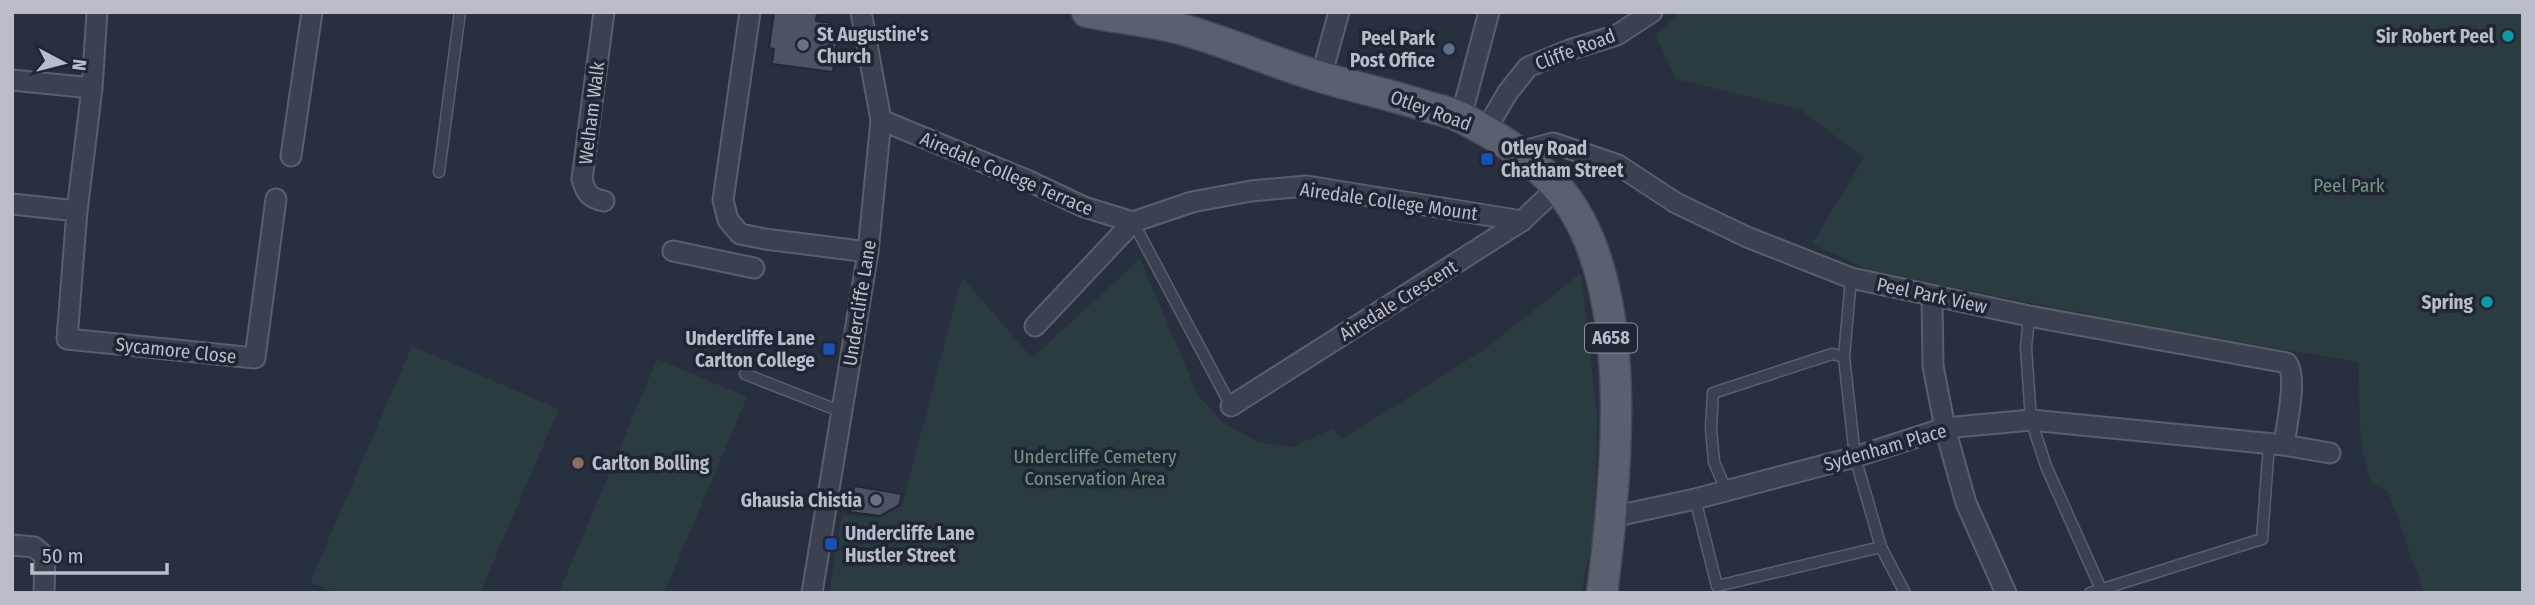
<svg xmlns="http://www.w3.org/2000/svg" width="2535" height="605" viewBox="0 0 2535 605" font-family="'Fira Sans Condensed',sans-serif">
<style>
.green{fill:#2b3c41}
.building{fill:#4d5365;stroke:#232836;stroke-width:2}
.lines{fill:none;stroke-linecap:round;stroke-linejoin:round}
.lane-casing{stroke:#5a5f6c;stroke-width:13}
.street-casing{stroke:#5a5f6c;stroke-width:23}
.primary-casing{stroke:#464a58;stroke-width:33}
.lane{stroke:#3c414f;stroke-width:10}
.street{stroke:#3c414f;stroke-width:19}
.primary{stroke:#5b606f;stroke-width:30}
.culture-dot{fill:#0f9aa8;stroke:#212634;stroke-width:2.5}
.worship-dot{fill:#6b7280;stroke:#212634;stroke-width:2.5}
.service-dot{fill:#5c6f8a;stroke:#212634;stroke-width:2.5}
.transit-dot{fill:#1a4fb4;stroke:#212634;stroke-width:2.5}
.education-dot{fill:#8d6e63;stroke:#212634;stroke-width:2.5}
.labels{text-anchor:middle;stroke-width:7;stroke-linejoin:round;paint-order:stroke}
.shield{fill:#212634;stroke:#8b909c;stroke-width:2}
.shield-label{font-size:18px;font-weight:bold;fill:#b9bdc9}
.poi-label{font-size:19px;font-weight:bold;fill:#b9bdc9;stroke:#212634;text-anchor:end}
.street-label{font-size:19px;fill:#b9bdc9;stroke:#212634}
.park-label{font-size:19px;fill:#729881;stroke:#212634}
</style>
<rect width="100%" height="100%" fill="#282f3f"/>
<g class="green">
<path d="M 1679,12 L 2523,12 L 2523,593 L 2424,593 L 2388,491 L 2372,484 C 2356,443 2361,404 2358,362 L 2168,330 L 1871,271 L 1812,244 L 1864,158 L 1800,109 L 1676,79 L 1656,36 Z"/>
<path d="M 1140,259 L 1198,395 L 1223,423 L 1258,442 L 1293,447 L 1332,429 L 1342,439 L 1485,349 L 1581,273 L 1597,417 L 1595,527 L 1581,593 L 829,593 L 842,515 L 879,518 L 902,506 L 962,277 L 1032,358 Z"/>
<path d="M 412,346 L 559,409 L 480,593 L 336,593 L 310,582 Z"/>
<path d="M 657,359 L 747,397 L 664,593 L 559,593 Z"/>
</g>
<g class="building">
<path d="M 774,12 L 817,12 L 816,21 L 831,23 L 829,40 L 837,41 L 833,72 L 772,64 L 774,49 L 769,48 Z"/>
<path d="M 854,486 L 902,494 L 899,505 L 880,516 L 850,512 Z"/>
</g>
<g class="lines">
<g class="lane-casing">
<g id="lane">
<path d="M 439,172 L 460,12"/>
<path d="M 1133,222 L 1231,406"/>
<path d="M 1851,278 L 1844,357 L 1855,457 L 1881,547 L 1905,593"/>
<path d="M 2029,316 L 2026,348 L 2031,420 L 2046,466 L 2101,589"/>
<path d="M 745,374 L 842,412"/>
<path d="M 1726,490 L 1714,462 L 1711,428 L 1713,393 L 1832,354 L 1844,357"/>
<path d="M 1695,499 L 1717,586 L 1881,547"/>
<path d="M 2090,593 L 2262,539 L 2269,444"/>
</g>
</g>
<g class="street-casing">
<g id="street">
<path d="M 97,12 L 92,88 L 77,211 L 67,339 L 255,358 L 276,199"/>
<path d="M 604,12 L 582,179 C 586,193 589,198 604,201"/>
<path d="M 750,12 L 723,200 L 728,220 L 740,234 L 765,239 L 868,252"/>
<path d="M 1321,77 L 1339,12"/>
<path d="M 12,80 L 92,88"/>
<path d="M 1461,117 L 1489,12"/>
<path d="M 881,120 L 1029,181 L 1084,207 L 1133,222"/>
<path d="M 1485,131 L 1508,92 L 1528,67 L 1569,50 L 1617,35 L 1652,12"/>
<path d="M 1520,152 L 1553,143 L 1618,165 L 1676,203 L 1747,237 L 1851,278 L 2029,316 L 2287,363 C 2298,377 2286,427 2284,445"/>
<path d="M 291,156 L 312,12"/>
<path d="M 12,204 L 77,211"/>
<path d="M 673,251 L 754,268"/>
<path d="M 1932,296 L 1933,366 L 1945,428 L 1966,503 L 2006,593"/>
<path d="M 1035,326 L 1133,222 L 1192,202 L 1251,191 L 1307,186 L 1522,221"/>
<path d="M 1231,406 L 1522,221 L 1558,187"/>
<path d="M 1612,517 L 1695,499 L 1855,457 L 1945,428 L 2031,420 L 2284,445 L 2330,453"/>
<path d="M 12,545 L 34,547 L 45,556 L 44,593"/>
<path d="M 812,593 L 868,252 L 881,120 L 861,12"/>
</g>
</g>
<g class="primary-casing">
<path id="primary" d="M 1087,12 C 1117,18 1150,21 1181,29 C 1228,42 1274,63 1321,77 C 1357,88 1393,95 1428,107 C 1440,110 1453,113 1464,119 C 1497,136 1532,158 1557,187 C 1638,279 1617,479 1602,593"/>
</g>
<use href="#lane" class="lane"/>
<use href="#street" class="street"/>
<use href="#primary" class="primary"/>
</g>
<g class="culture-dot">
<circle cx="2508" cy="36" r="7"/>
<circle cx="2487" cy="302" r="7"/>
</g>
<g class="worship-dot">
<circle cx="803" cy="45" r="7"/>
<circle cx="876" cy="500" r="7"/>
</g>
<circle class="service-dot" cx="1449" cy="49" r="7"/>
<g class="transit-dot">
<rect x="1480" y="152" width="14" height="14" rx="3.5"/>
<rect x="822" y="342" width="14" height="14" rx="3.5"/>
<rect x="824" y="537" width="14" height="14" rx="3.5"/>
</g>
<circle class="education-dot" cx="578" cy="463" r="7"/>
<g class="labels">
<rect class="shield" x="1585" y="323.5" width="52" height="29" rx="5"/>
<g class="shield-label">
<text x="1611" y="344">A658</text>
</g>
<g class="poi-label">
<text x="817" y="41" text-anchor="start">St Augustine's<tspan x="817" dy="22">Church</tspan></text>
<text x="2494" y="43">Sir Robert Peel</text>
<text x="1435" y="45">Peel Park<tspan x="1435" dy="22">Post Office</tspan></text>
<text x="1501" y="155" text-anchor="start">Otley Road<tspan x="1501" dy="22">Chatham Street</tspan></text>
<text x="2473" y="309">Spring</text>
<text x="815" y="345">Undercliffe Lane<tspan x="815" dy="22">Carlton College</tspan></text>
<text x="592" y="470" text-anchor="start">Carlton Bolling</text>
<text x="862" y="507">Ghausia Chistia</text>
<text x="845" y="540" text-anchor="start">Undercliffe Lane<tspan x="845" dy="22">Hustler Street</tspan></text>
</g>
<g class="street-label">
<text transform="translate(1575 49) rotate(-21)" y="7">Cliffe Road</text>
<text transform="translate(1431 110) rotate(20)" y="7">Otley Road</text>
<text transform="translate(591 113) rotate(-83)" y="7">Welham Walk</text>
<text transform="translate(1007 173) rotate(23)" y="7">Airedale College Terrace</text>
<text transform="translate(1389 201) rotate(8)" y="7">Airedale College Mount</text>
<text transform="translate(1932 295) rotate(12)" y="7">Peel Park View</text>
<text transform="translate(1398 300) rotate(-32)" y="7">Airedale Crescent</text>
<text transform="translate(859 303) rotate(-81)" y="7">Undercliffe Lane</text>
<text transform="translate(176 350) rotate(6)" y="7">Sycamore Close</text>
<text transform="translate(1885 447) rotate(-16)" y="7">Sydenham Place</text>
</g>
<g class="park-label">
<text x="2349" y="192">Peel Park</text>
<text x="1095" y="463">Undercliffe Cemetery<tspan x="1095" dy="22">Conservation Area</tspan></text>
</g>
</g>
<rect width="2535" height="605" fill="none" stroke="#b9bdc9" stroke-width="28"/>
<g transform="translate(63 63) rotate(97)" stroke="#212634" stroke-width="5" paint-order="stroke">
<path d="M0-5L12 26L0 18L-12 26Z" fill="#b9bdc9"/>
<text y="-10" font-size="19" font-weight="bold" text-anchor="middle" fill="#b9bdc9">N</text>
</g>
<path d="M32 563v10h135v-10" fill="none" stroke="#b9bdc9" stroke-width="3.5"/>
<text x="42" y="563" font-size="21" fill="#b9bdc9" stroke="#212634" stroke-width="5" paint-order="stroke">50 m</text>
</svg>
